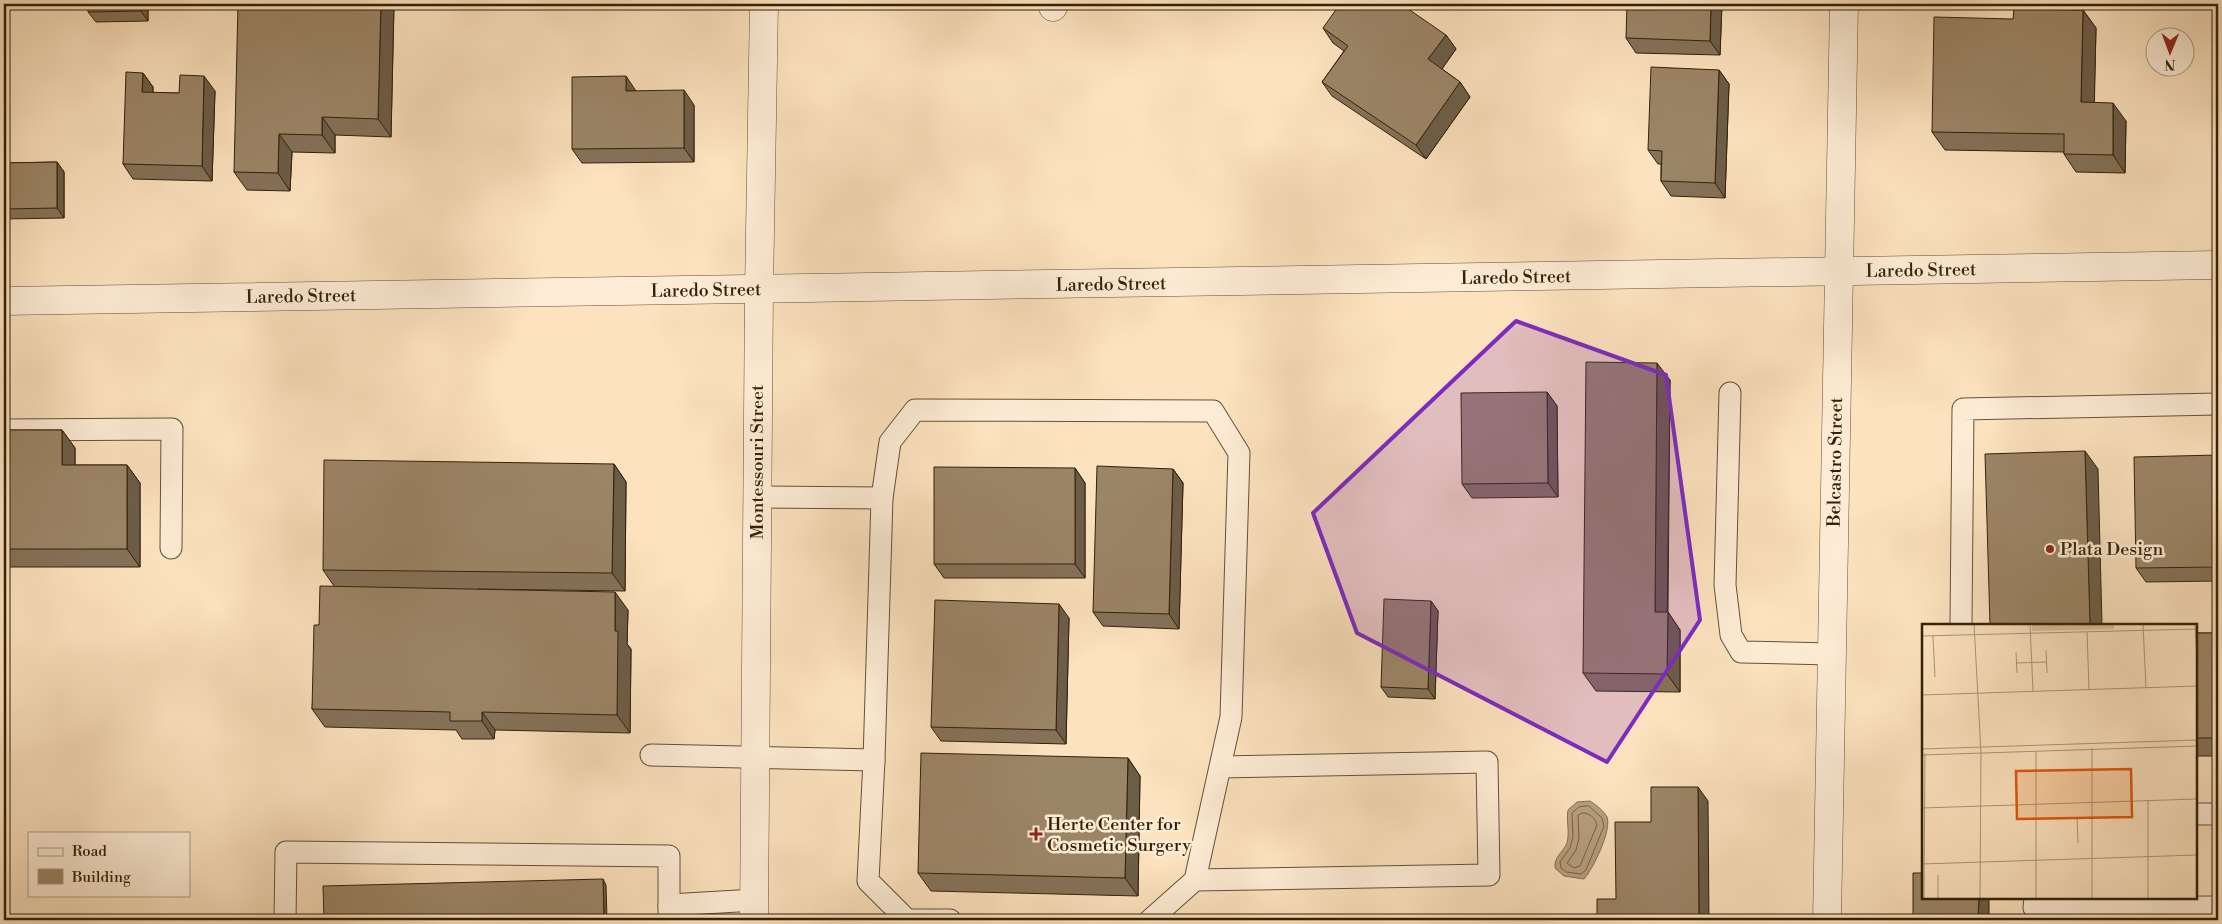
<svg xmlns="http://www.w3.org/2000/svg" width="2222" height="924" viewBox="0 0 2222 924" font-family="'Libre Bodoni',serif">
<style>
.water{fill:#b7a080;stroke:#826d50}
.lines{fill:none;stroke-linecap:round;stroke-linejoin:round}
.shore{stroke:#746044;stroke-width:1}
.service-casing{stroke:#645136;stroke-width:23}
.minor-casing{stroke:#645136;stroke-width:29}
.service{stroke:#fdecd5;stroke-width:21}
.minor{stroke:#fdecd5;stroke-width:28}
.wall{fill:#857259;stroke:#322108}
.shaded-wall{fill:#6c5d48;stroke:#322108}
.building{fill:#9b8567;stroke:#322108}
.marked{fill:#7b2cbf;fill-opacity:0.2;stroke:#7b2cbf;stroke-width:4;stroke-linejoin:round}
.poi-dot{fill:#8f2418;stroke:#fdecd5;stroke-width:2}
.labels{text-anchor:middle;stroke-width:5;stroke-linejoin:round;paint-order:stroke}
.street-label{font-size:18px;fill:#322108;stroke:#fdecd5}
.poi-label{font-size:18px;fill:#322108;stroke:#fdecd5;text-anchor:start}
.inset-road{fill:none;stroke:#ab9575;stroke-width:1}
.view{fill:#df560c;fill-opacity:0.15;stroke:#df560c;stroke-width:2.5}
.inset-edge{fill:none;stroke:#322108;stroke-width:2.5}
</style>
<rect width="100%" height="100%" fill="#fce2be"/>
<filter id="stains"><feTurbulence type="fractalNoise" baseFrequency=".004" numOctaves="4"/><feColorMatrix values="0 0 0 0 .2 0 0 0 0 .09 0 0 0 0 .02 0 0 0 .5 -.17"/></filter>
<radialGradient id="worn" r=".72"><stop offset=".6" stop-color="#630" stop-opacity="0"/><stop offset="1" stop-color="#630" stop-opacity=".3"/></radialGradient>
<path class="water" d="M 1590,801 C 1596,805 1604,811 1607,817 C 1612,830 1593,869 1584,879 L 1564,876 L 1555,868 C 1554,856 1563,853 1567,843 C 1570,832 1566,821 1568,810 L 1577,802 Z"/>
<g class="lines">
<g class="shore">
<path d="M 1589,806 L 1602,818 L 1604,826 L 1586,870 L 1581,874 L 1566,872 L 1561,868 L 1560,862 L 1570,848 L 1573,837 L 1572,813 L 1579,807 Z"/>
<path d="M 1582,813 C 1589,812 1596,819 1597,825 L 1580,866 L 1574,868 L 1567,863 L 1576,850 L 1579,838 L 1578,816 Z"/>
</g>
<g class="service-casing">
<g id="service">
<path d="M 1730,393 L 1725,585 L 1731,635 L 1741,652 L 1831,654"/>
<path d="M 4,430 L 172,429 L 171,548"/>
<path d="M 882,498 L 890,442 L 915,410 L 1213,411 L 1239,453 L 1231,717 L 1195,880 L 1150,920"/>
<path d="M 1961,625 L 1963,409 L 2218,404"/>
<path d="M 651,755 L 874,760 L 882,498 L 757,497"/>
<path d="M 874,760 L 868,881 L 907,920 L 950,920"/>
<path d="M 2196,814 L 2218,814"/>
<path d="M 1195,880 L 1489,875 L 1487,762 L 1221,767"/>
<path d="M 2035,898 L 2034,908 L 2218,907"/>
<path d="M 669,905 L 755,900"/>
<path d="M 285,920 L 286,852 L 669,856 L 669,920"/>
</g>
</g>
<g class="minor-casing">
<g id="minor">
<path d="M 1053,7 L 1053,4"/>
<path d="M 4,301 L 2218,265"/>
<path d="M 754,920 L 759,290 L 764,4"/>
<path d="M 1827,920 L 1844,4"/>
</g>
</g>
<use href="#service" class="service"/>
<use href="#minor" class="minor"/>
</g>
<g class="wall">
<path d="M 148,4 L 148,21 L 96,22 L 88,12 Z"/>
<path d="M 394,4 L 391,137 L 335,135 L 335,153 L 292,152 L 290,191 L 247,190 L 234,172 Z"/>
<path d="M 1722,4 L 1720,55 L 1636,53 L 1626,38 Z"/>
<path d="M 1379,7 L 1446,35 L 1456,49 L 1442,69 L 1460,82 L 1470,97 L 1426,159 L 1332,96 L 1322,82 L 1344,51 L 1333,43 L 1323,28 Z"/>
<path d="M 2083,10 L 2096,28 L 2094,103 L 2126,121 L 2125,173 L 2076,172 L 2064,154 L 2064,152 L 1945,150 L 1932,132 L 2013,19 Z"/>
<path d="M 1719,70 L 1729,84 L 1725,198 L 1671,196 L 1661,181 L 1661,164 L 1658,164 L 1648,150 Z"/>
<path d="M 143,73 L 153,87 L 153,93 L 179,93 L 215,91 L 212,181 L 133,179 L 123,164 Z"/>
<path d="M 636,91 L 694,105 L 694,162 L 582,163 L 572,149 Z"/>
<path d="M 57,162 L 64,172 L 64,218 L 4,219 L 4,163 Z"/>
<path d="M 1670,380 L 1668,612 L 1680,630 L 1680,692 L 1596,691 L 1583,673 Z"/>
<path d="M 1547,392 L 1557,406 L 1558,497 L 1472,498 L 1462,484 Z"/>
<path d="M 4,430 L 62,430 L 75,448 L 75,465 L 127,465 L 140,483 L 140,567 L 4,567 Z"/>
<path d="M 2218,455 L 2218,581 L 2146,582 L 2136,568 Z"/>
<path d="M 614,464 L 626,482 L 625,591 L 478,589 L 628,610 L 627,644 L 631,649 L 630,733 L 495,730 L 494,739 L 462,739 L 456,730 L 325,727 L 312,709 L 319,625 L 334,586 L 323,570 Z"/>
<path d="M 1075,468 L 1085,483 L 1085,578 L 944,578 L 934,564 Z"/>
<path d="M 1173,469 L 1183,483 L 1179,629 L 1103,626 L 1093,612 Z"/>
<path d="M 1431,601 L 1438,611 L 1435,699 L 1388,697 L 1381,687 Z"/>
<path d="M 1069,618 L 1066,744 L 941,741 L 931,727 Z"/>
<rect x="2196" y="633" width="22" height="123"/>
<path d="M 1128,758 L 1140,776 L 1138,896 L 931,891 L 918,873 Z"/>
</g>
<g class="shaded-wall">
<path d="M 141,4 L 148,4 L 148,21 L 141,11 Z"/>
<path d="M 381,4 L 394,4 L 391,137 L 378,119 Z"/>
<path d="M 1711,4 L 1722,4 L 1720,55 L 1710,41 Z"/>
<path d="M 2083,10 L 2096,28 L 2094,120 L 2081,102 Z"/>
<path d="M 1446,35 L 1456,49 L 1438,74 L 1428,59 Z"/>
<path d="M 1719,70 L 1729,84 L 1725,198 L 1715,183 Z"/>
<path d="M 143,73 L 153,87 L 152,107 L 142,92 Z"/>
<path d="M 204,76 L 215,91 L 212,181 L 202,166 Z"/>
<path d="M 626,76 L 636,91 L 626,91 Z"/>
<path d="M 1460,82 L 1470,97 L 1426,159 L 1416,145 Z"/>
<path d="M 684,90 L 694,105 L 694,162 L 684,148 Z"/>
<path d="M 2113,103 L 2126,121 L 2125,173 L 2113,155 Z"/>
<path d="M 322,117 L 335,135 L 335,153 L 322,135 Z"/>
<path d="M 279,134 L 292,152 L 290,191 L 278,173 Z"/>
<path d="M 57,162 L 64,172 L 64,218 L 57,208 Z"/>
<path d="M 1657,363 L 1670,380 L 1667,630 L 1655,612 Z"/>
<path d="M 1547,392 L 1557,406 L 1558,497 L 1548,483 Z"/>
<path d="M 62,430 L 75,448 L 75,483 L 62,465 Z"/>
<path d="M 2085,451 L 2098,469 L 2102,625 L 2090,625 Z"/>
<path d="M 614,464 L 626,482 L 625,591 L 612,573 Z"/>
<path d="M 127,465 L 140,483 L 140,567 L 127,549 Z"/>
<path d="M 1075,468 L 1085,483 L 1085,578 L 1075,564 Z"/>
<path d="M 1173,469 L 1183,483 L 1179,629 L 1169,614 Z"/>
<path d="M 615,592 L 628,610 L 627,644 L 631,649 L 630,733 L 617,715 L 615,631 Z"/>
<path d="M 1431,601 L 1438,611 L 1435,699 L 1428,689 Z"/>
<path d="M 1059,604 L 1069,618 L 1066,744 L 1056,730 Z"/>
<path d="M 1668,612 L 1680,630 L 1680,692 L 1667,674 Z"/>
<path d="M 482,712 L 495,730 L 494,739 L 482,721 Z"/>
<path d="M 1128,758 L 1140,776 L 1138,896 L 1125,878 Z"/>
<path d="M 1698,787 L 1708,801 L 1709,920 L 1699,920 Z"/>
<path d="M 603,879 L 606,885 L 607,920 L 604,920 Z"/>
<path d="M 1979,898 L 1989,898 L 1989,920 L 1978,920 Z"/>
</g>
<g class="building">
<path d="M 88,4 L 141,4 L 141,11 L 88,12 Z"/>
<path d="M 238,4 L 381,4 L 378,119 L 322,117 L 322,135 L 279,134 L 278,173 L 234,172 Z"/>
<path d="M 1340,4 L 1374,4 L 1379,7 L 1382,4 L 1401,4 L 1446,35 L 1428,59 L 1460,82 L 1416,145 L 1322,82 L 1348,46 L 1323,28 Z"/>
<path d="M 1627,4 L 1711,4 L 1710,41 L 1626,38 Z"/>
<path d="M 2014,9 L 2083,10 L 2081,102 L 2113,103 L 2113,155 L 2064,154 L 2064,134 L 1932,132 L 1934,17 L 2013,19 Z"/>
<path d="M 1651,67 L 1719,70 L 1715,183 L 1661,181 L 1662,151 L 1648,150 Z"/>
<path d="M 126,72 L 143,73 L 142,92 L 179,93 L 180,75 L 204,76 L 202,166 L 123,164 Z"/>
<path d="M 626,76 L 626,91 L 684,90 L 684,148 L 572,149 L 572,77 Z"/>
<path d="M 57,162 L 57,208 L 4,209 L 4,163 Z"/>
<path d="M 1586,362 L 1657,363 L 1655,612 L 1668,612 L 1667,674 L 1583,673 Z"/>
<path d="M 1547,392 L 1548,483 L 1462,484 L 1461,393 Z"/>
<path d="M 4,430 L 62,430 L 62,465 L 127,465 L 127,549 L 4,549 Z"/>
<path d="M 2085,451 L 2090,625 L 1990,625 L 1985,454 Z"/>
<path d="M 2218,455 L 2218,567 L 2136,568 L 2134,457 Z"/>
<path d="M 324,460 L 614,464 L 612,573 L 323,570 Z"/>
<path d="M 1097,466 L 1173,469 L 1169,614 L 1093,612 Z"/>
<path d="M 934,467 L 1075,468 L 1075,564 L 934,564 Z"/>
<path d="M 320,586 L 615,592 L 615,631 L 618,631 L 617,715 L 482,712 L 482,721 L 450,721 L 450,712 L 312,709 L 314,625 L 319,625 Z"/>
<path d="M 1384,599 L 1431,601 L 1428,689 L 1381,687 Z"/>
<path d="M 935,600 L 1059,604 L 1056,730 L 931,727 Z"/>
<rect x="2196" y="633" width="22" height="105"/>
<path d="M 921,753 L 1128,758 L 1125,878 L 918,873 Z"/>
<path d="M 1651,787 L 1698,787 L 1699,920 L 1597,920 L 1597,899 L 1616,899 L 1615,822 L 1651,822 Z"/>
<path d="M 1913,873 L 1923,873 L 1923,898 L 1979,898 L 1978,920 L 1913,920 Z"/>
<path d="M 603,879 L 604,920 L 324,920 L 323,886 Z"/>
</g>
<path class="marked" d="M 1516,321 L 1666,375 L 1700,620 L 1607,762 L 1357,633 L 1313,513 Z"/>
<g class="poi-dot">
<circle cx="2050" cy="549" r="5"/>
<path d="M1033.5 826.5h5v5h5v5h-5v5h-5v-5h-5v-5h5z"/>
</g>
<g class="labels">
<g class="street-label">
<text transform="translate(1921 270) rotate(-1)" y="6">Laredo Street</text>
<text transform="translate(1516 277) rotate(-1)" y="6">Laredo Street</text>
<text transform="translate(1111 284) rotate(-1)" y="6">Laredo Street</text>
<text transform="translate(706 290) rotate(-1)" y="6">Laredo Street</text>
<text transform="translate(301 296) rotate(-1)" y="6">Laredo Street</text>
<text transform="translate(757 462) rotate(-90)" y="6">Montessouri Street</text>
<text transform="translate(1835 462) rotate(-89)" y="6">Belcastro Street</text>
</g>
<g class="poi-label">
<text x="2060" y="555">Plata Design</text>
<text x="1047" y="830">Herte Center for<tspan x="1047" dy="21">Cosmetic Surgery</tspan></text>
</g>
</g>
<g transform="translate(1922 624)">
<rect width="275" height="275" fill="#fce2be"/>
<path d="M 110,0 L 192,0 L 192,5 L 110,7 Z" fill="#dac19f"/>
<path class="inset-road" d="M 52,0 L 59,129 L 58,275M 108,0 L 111,67M 221,0 L 224,64M 273,0 L 275,36M 165,8 L 167,65M 0,12 L 275,5M 11,12 L 13,53M 124,26 L 125,49M 94,28 L 95,49M 95,39 L 125,38M 0,71 L 275,62M 170,124 L 170,275M 0,125 L 275,116M 0,131 L 275,122M 0,184 L 275,175M 155,193 L 156,219M 0,240 L 275,231M 2,275 L 3,129M 16,275 L 16,251M 114,275 L 114,127M 226,275 L 226,177"/>
<path class="view" d="M 209,145 L 210,193 L 95,195 L 94,147 Z"/>
<rect width="275" height="275" class="inset-edge"/>
</g>
<rect width="2222" height="924" fill="none" stroke="#fce2be" stroke-width="20"/>
<rect x="5" y="5" width="2212" height="914" fill="none" stroke="#322108" stroke-width="2.5"/>
<rect x="10" y="10" width="2202" height="904" fill="none" stroke="#322108"/>
<rect x="28" y="832" width="162" height="65" fill="#fdecd5" stroke="#ac9b83"/>
<rect x="38" y="848" width="25" height="8" fill="#fdecd5" stroke="#ac9b83"/>
<text x="72" y="856" font-size="15" fill="#322108">Road</text>
<rect x="38" y="869" width="25" height="15" fill="#9b8567" stroke="#ac9b83"/>
<text x="72" y="882" font-size="15" fill="#322108">Building</text>
<g transform="translate(2170 52) rotate(181)"><circle r="24" fill="#fdecd5" stroke="#ac9b83"/>
<path d="M0-4L9 19L0 12L-9 19Z" fill="#8f2418"/>
<text y="-8" font-size="14" font-weight="bold" text-anchor="middle" fill="#322108">N</text>
</g>
<rect width="100%" height="100%" filter="url(#stains)"/>
<rect width="100%" height="100%" fill="url(#worn)"/>
</svg>
